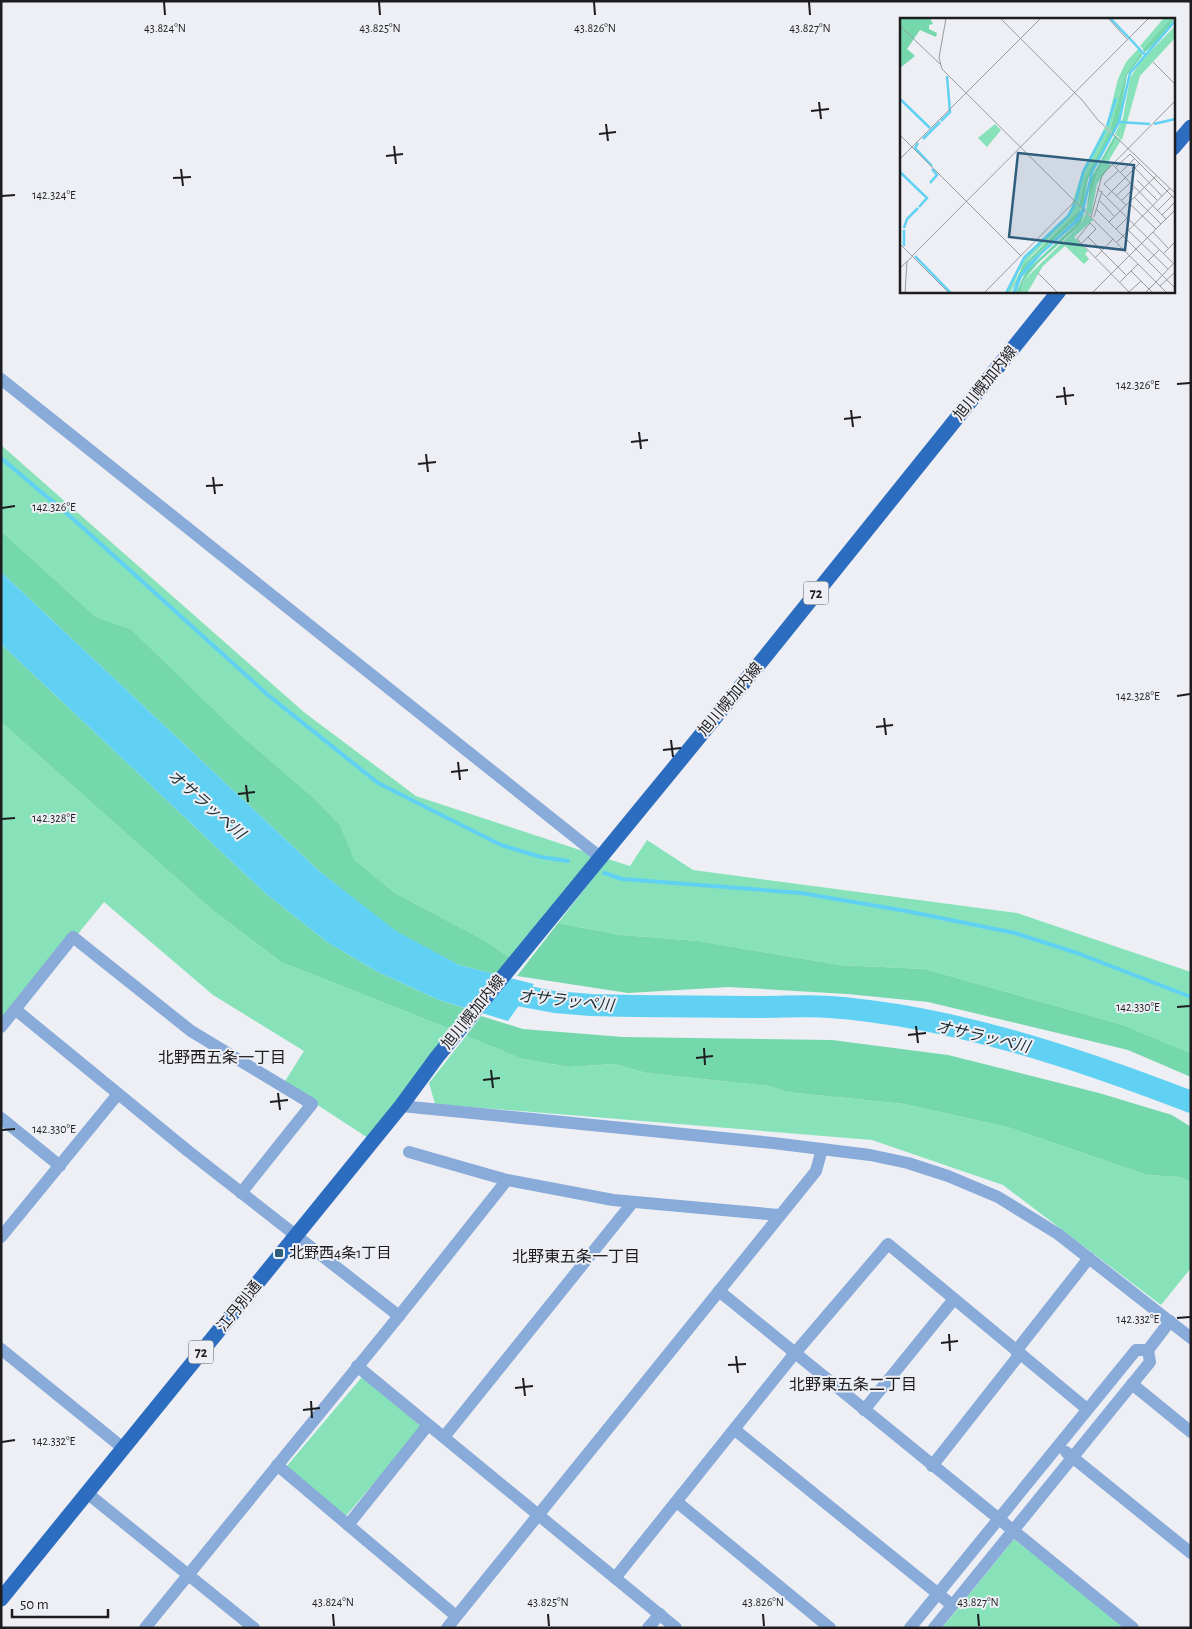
<svg xmlns="http://www.w3.org/2000/svg" width="1192" height="1629" viewBox="0 0 1192 1629" font-family="'Alegreya Sans','Noto Sans JP',sans-serif">
<style>
.green{fill:#87e2ba}
.forest{fill:#75d7ac}
.water{fill:#61d1f3}
.lines{fill:none;stroke-linecap:round;stroke-linejoin:round}
.stream{stroke:#61d1f3;stroke-width:4}
.river{stroke:#61d1f3;stroke-width:22}
.minor{stroke:#89abd9;stroke-width:12}
.major{stroke:#2d6dc0;stroke-width:15}
.ticks{fill:none;stroke:#1d1d1f;stroke-width:2}
.poi-dot{fill:#2f5e7d;stroke:#edeff5;stroke-width:2}
.labels{text-anchor:middle;stroke-width:4;stroke-linejoin:round;paint-order:stroke}
.shield{fill:#edeff5;stroke:#5b5c5f;stroke-width:1}
.shield-label{font-size:14px;font-weight:bold;fill:#1d1d1f}
.street-label{font-size:15px;fill:#1d1d1f;stroke:#edeff5}
.poi-label{font-size:15px;fill:#1d1d1f;stroke:#edeff5;text-anchor:start}
.water-label{font-size:16px;font-style:italic;fill:#1c3036;stroke:#edeff5}
.neighbourhood-label{font-size:16px;fill:#1d1d1f;stroke:#edeff5}
.inset-river{fill:none;stroke:#61d1f3;stroke-width:2.5}
.inset-road{fill:none;stroke:#9a9b9f;stroke-width:1}
.view{fill:#2f5e7d;fill-opacity:0.15;stroke:#2f5e7d;stroke-width:2.5}
.inset-edge{fill:none;stroke:#1d1d1f;stroke-width:2.5}
.ticks-label{font-size:12px;text-anchor:middle;fill:#1d1d1f;stroke:#edeff5;stroke-width:4;stroke-linejoin:round;paint-order:stroke}
</style>
<rect width="100%" height="100%" fill="#edeff5"/>
<g class="green">
<path d="M 1,445 L 305,713 L 416,796 L 598,856 L 512,959 L 484,940 L 395,893 L 353,860 L 340,825 L 314,798 L 235,730 L 131,629 L 96,617 L 1,531 Z"/>
<path d="M 1,722 L 211,909 L 281,962 L 450,1029 L 368,1138 L 284,1083 L 304,1051 L 213,995 L 104,902 L 1,1028 Z"/>
<path d="M 647,840 L 693,870 L 1017,913 L 1191,972 L 1191,1053 L 1123,1025 L 925,969 L 839,965 L 699,941 L 621,935 L 558,923 L 608,859 L 630,866 Z"/>
<path d="M 466,1036 L 522,1059 L 569,1067 L 614,1064 L 646,1073 L 769,1086 L 787,1092 L 904,1104 L 1007,1127 L 1147,1175 L 1179,1177 L 1191,1182 L 1191,1268 L 1161,1305 L 1003,1185 L 872,1140 L 435,1104 L 429,1083 Z"/>
<path d="M 362,1377 L 422,1427 L 345,1517 L 286,1467 Z"/>
<path d="M 1014,1539 L 1126,1628 L 942,1628 Z"/>
</g>
<g class="forest">
<path d="M 1,531 L 96,617 L 131,629 L 235,730 L 314,798 L 340,825 L 354,860 L 395,893 L 484,940 L 512,959 L 498,975 L 459,965 L 396,932 L 318,870 L 1,572 Z"/>
<path d="M 1,644 L 264,892 L 327,942 L 378,972 L 439,1000 L 468,1009 L 450,1029 L 281,962 L 211,909 L 1,722 Z"/>
<path d="M 558,923 L 621,935 L 699,941 L 839,965 L 925,969 L 1123,1025 L 1191,1053 L 1191,1077 L 1128,1050 L 928,1002 L 847,994 L 729,987 L 628,993 L 517,976 Z"/>
<path d="M 481,1016 L 523,1029 L 623,1037 L 832,1040 L 948,1055 L 1099,1093 L 1172,1115 L 1191,1127 L 1191,1182 L 1179,1177 L 1147,1175 L 1007,1127 L 904,1104 L 787,1092 L 769,1086 L 646,1073 L 614,1064 L 569,1067 L 522,1059 L 466,1036 Z"/>
</g>
<path class="water" d="M 1,572 L 318,870 L 396,931 L 459,965 L 534,984 L 508,1021 L 439,1000 L 378,972 L 327,942 L 264,892 L 1,644 Z"/>
<g class="lines">
<g class="stream">
<path d="M 1,458 L 72,518 L 268,695 L 378,783 L 501,845 L 541,857 L 568,861"/>
<path d="M 604,873 L 622,879 L 801,893 L 906,911 L 1015,933 L 1077,953 L 1191,997"/>
</g>
<path class="river" d="M 496,991 L 555,1002 L 591,1005 C 648,1007 705,1006 762,1007 C 784,1007 807,1005 830,1007 C 952,1016 1077,1058 1191,1102"/>
<g class="minor">
<path d="M 1,379 L 600,857"/>
<path d="M 16,1010 L 188,1151 L 399,1316"/>
<path d="M 1,1027 L 73,937 L 191,1031 L 312,1104 L 241,1193"/>
<path d="M 401,1106 L 773,1143 L 870,1155 L 908,1163 L 948,1176 L 998,1197 L 1058,1234 L 1191,1338"/>
<path d="M 1,1118 L 60,1166"/>
<path d="M 409,1152 L 507,1180 L 613,1200 L 779,1215"/>
<path d="M 1,1237 L 118,1094"/>
<path d="M 719,1291 L 1133,1628"/>
<path d="M 1,1349 L 123,1448"/>
<path d="M 1016,1351 L 1089,1258"/>
<path d="M 357,1366 L 676,1628"/>
<path d="M 1132,1384 L 1191,1432"/>
<path d="M 864,1410 L 954,1299"/>
<path d="M 735,1430 L 952,1605"/>
<path d="M 444,1437 L 633,1202"/>
<path d="M 1066,1452 L 1191,1553"/>
<path d="M 277,1465 L 456,1616"/>
<path d="M 932,1466 L 1020,1354"/>
<path d="M 87,1493 L 254,1628"/>
<path d="M 677,1502 L 830,1628"/>
<path d="M 348,1525 L 428,1425"/>
<path d="M 615,1578 L 795,1353 L 888,1244 L 1087,1409"/>
<path d="M 145,1628 L 399,1316 L 507,1180"/>
<path d="M 447,1628 L 816,1171 L 822,1149"/>
<path d="M 648,1628 L 660,1614"/>
<path d="M 910,1628 L 1136,1350 L 1148,1350 L 1170,1321"/>
<path d="M 934,1628 L 1150,1362 L 1148,1350"/>
</g>
<g class="major">
<path d="M 1173,148 L 1191,127"/>
<path d="M 1,1599 L 401,1106 L 437,1057 L 764,658 L 1059,291"/>
</g>
</g>
<path class="ticks" d="M 164,2 L 165,15M 379,2 L 380,15M 594,2 L 595,15M 809,2 L 810,15M 819,102 L 821,119M 811,111 L 829,109M 606,124 L 608,141M 599,134 L 616,132M 394,146 L 396,164M 386,156 L 403,154M 181,169 L 183,186M 173,178 L 191,177M 2,196 L 15,195M 1177,384 L 1190,383M 1064,387 L 1066,405M 1056,397 L 1074,395M 851,410 L 853,427M 844,419 L 861,417M 639,432 L 641,449M 631,442 L 648,440M 426,454 L 428,472M 418,464 L 436,462M 213,477 L 215,494M 206,486 L 223,485M 2,508 L 15,506M 1177,696 L 1190,694M 884,718 L 886,735M 876,727 L 893,725M 671,740 L 673,757M 663,750 L 681,748M 458,762 L 460,780M 451,772 L 468,770M 246,785 L 248,802M 238,794 L 255,792M 2,819 L 15,818M 1177,1007 L 1190,1006M 916,1026 L 918,1043M 908,1035 L 926,1033M 704,1048 L 705,1065M 696,1058 L 713,1056M 491,1070 L 493,1088M 483,1080 L 500,1078M 278,1093 L 280,1110M 270,1102 L 288,1100M 2,1130 L 15,1129M 1177,1318 L 1190,1317M 949,1334 L 950,1351M 941,1343 L 958,1341M 736,1356 L 738,1373M 728,1365 L 746,1364M 523,1378 L 525,1396M 515,1388 L 533,1386M 311,1401 L 312,1418M 303,1410 L 320,1408M 2,1442 L 15,1440M 333,1614 L 334,1626M 548,1614 L 549,1626M 763,1614 L 764,1626M 978,1614 L 979,1626"/>
<rect class="poi-dot" x="274" y="1248" width="10" height="10" rx="2.5"/>
<g class="labels">
<g class="shield">
<rect x="803.5" y="581.5" width="25" height="23" rx="4"/>
<rect x="188.5" y="1340.5" width="25" height="23" rx="4"/>
</g>
<g class="shield-label">
<text x="816" y="598">72</text>
<text x="201" y="1357">72</text>
</g>
<g class="street-label">
<text transform="translate(985 383) rotate(-51)" y="5">旭川幌加内線</text>
<text transform="translate(730 699) rotate(-50)" y="5">旭川幌加内線</text>
<text transform="translate(473 1012) rotate(-51)" y="5">旭川幌加内線</text>
<text transform="translate(239 1306) rotate(-51)" y="5">江丹別通</text>
</g>
<g class="poi-label">
<text x="289" y="1258">北野西4条1丁目</text>
</g>
<g class="water-label">
<text transform="translate(207 804) rotate(41)" y="6">オサラッペ川</text>
<text transform="translate(566 1000) rotate(6)" y="6">オサラッペ川</text>
<text transform="translate(983 1036) rotate(13)" y="6">オサラッペ川</text>
</g>
<g class="neighbourhood-label">
<text x="222" y="1063">北野西五条一丁目</text>
<text x="576" y="1262">北野東五条一丁目</text>
<text x="853" y="1390">北野東五条二丁目</text>
</g>
</g>
<g transform="translate(900 18)">
<rect width="275" height="275" fill="#edeff5"/>
<path d="M 264,0 L 271,0 L 243,31 L 240,28 ZM 275,8 L 275,20 L 240,58 L 222,122 L 215,116 L 223,100 L 230,60 L 240,44 ZM 239,30 L 242,35 L 225,57 L 210,112 L 206,109 L 218,61 L 226,44 ZM 95,106 L 101,112 L 87,129 L 78,120 ZM 205,109 L 209,113 L 185,161 L 179,187 L 181,190 L 131,238 L 119,253 L 110,275 L 106,275 L 124,238 L 169,196 L 182,154 ZM 217,119 L 221,122 L 208,144 L 211,147 L 197,166 L 191,197 L 186,194 L 197,156 ZM 186,195 L 193,202 L 174,219 L 188,233 L 185,236 L 189,241 L 184,246 L 165,228 L 143,248 L 127,275 L 120,275 L 124,262 L 180,207 Z" fill="#87e2ba"/>
<path d="M 30,0 L 33,6 L 29,7 L 29,11 L 37,15 L 36,19 L 20,12 L 7,31 L 15,38 L 0,50 L 0,1 ZM 271,0 L 275,0 L 261,21 L 244,35 L 243,31 ZM 242,34 L 242,38 L 227,57 L 220,100 L 213,115 L 210,112 L 225,57 ZM 209,113 L 212,116 L 188,161 L 183,190 L 179,187 L 185,161 ZM 215,117 L 217,119 L 197,156 L 186,194 L 191,160 ZM 181,190 L 179,198 L 130,244 L 110,275 L 123,247 ZM 185,194 L 180,207 L 138,245 L 124,262 L 120,275 L 116,275 L 126,253 L 175,207 Z" fill="#75d7ac"/>
<path d="M 183,189 L 186,191 L 179,203 L 142,236 L 122,259 L 116,275 L 112,275 L 119,257 L 129,245 L 127,242 L 130,244 L 174,203 Z" fill="#61d1f3"/>
<path class="inset-river" d="M 210,0 L 232,23M 232,23 L 245,37M 0,81 L 30,110M 41,103 L 50,94 L 47,58M 219,104 L 250,106M 254,106 L 275,101M 207,108 L 216,80M 23,121 L 40,104M 18,125 L 15,130 L 32,148M 0,154 L 27,180 L 19,189M 30,165 L 37,157 L 32,151M 176,183 L 183,154 L 205,113M 183,192 L 192,154 L 219,104 L 230,55 L 275,3M 4,210 L 7,201 L 18,190M 4,228 L 4,212M 15,238 L 51,275M 106,275 L 124,240 L 168,198 L 175,186"/>
<path class="inset-road" d="M 46,0 L 39,40 L 42,51 L 267,275M 100,0 L 182,82 L 198,102 L 275,175M 208,0 L 227,21M 0,8 L 40,46M 253,44 L 275,66M 0,117 L 121,238M 0,141 L 141,0M 212,146 L 266,201M 216,149 L 230,136 L 275,181M 235,150 L 262,178M 218,153 L 204,166 L 226,187M 220,155 L 234,141M 237,162 L 257,182M 197,170 L 275,247M 207,178 L 239,146M 216,178 L 230,165M 234,179 L 261,206M 200,183 L 214,198M 221,183 L 234,170M 229,185 L 256,211M 197,192 L 275,270M 257,193 L 272,178M 262,197 L 275,184M 191,199 L 202,157 L 275,83M 194,199 L 202,173M 209,204 L 257,157M 196,211 L 190,205 L 177,221 L 230,275M 216,211 L 227,200M 228,212 L 268,251M 253,214 L 268,230M 188,219 L 227,258M 217,224 L 270,170M 0,226 L 49,275M 181,226 L 196,211M 264,235 L 275,224M 12,238 L 249,0M 195,240 L 213,221M 248,243 L 259,232M 0,250 L 13,238M 231,253 L 253,275M 138,255 L 158,275M 220,264 L 238,246M 256,264 L 274,245M 260,268 L 275,254M 229,274 L 241,263M 5,275 L 7,243M 84,275 L 175,183M 192,275 L 275,192M 245,275 L 256,264"/>
<path class="view" d="M 118,135 L 234,147 L 225,232 L 109,219 Z"/>
<rect width="275" height="275" class="inset-edge"/>
</g>
<g class="ticks-label">
<text x="165" y="32">43.824°N</text>
<text x="380" y="32">43.825°N</text>
<text x="595" y="32">43.826°N</text>
<text x="810" y="32">43.827°N</text>
<text x="54" y="199">142.324°E</text>
<text x="1138" y="389">142.326°E</text>
<text x="54" y="511">142.326°E</text>
<text x="1138" y="700">142.328°E</text>
<text x="54" y="822">142.328°E</text>
<text x="1138" y="1011">142.330°E</text>
<text x="54" y="1133">142.330°E</text>
<text x="1138" y="1323">142.332°E</text>
<text x="54" y="1445">142.332°E</text>
<text x="333" y="1606">43.824°N</text>
<text x="548" y="1606">43.825°N</text>
<text x="763" y="1606">43.826°N</text>
<text x="978" y="1606">43.827°N</text>
</g>
<rect width="1192" height="1629" fill="none" stroke="#1d1d1f" stroke-width="5"/>
<path d="M12 1609v8h96v-8" fill="none" stroke="#1d1d1f" stroke-width="2.5"/>
<text x="20" y="1609" font-size="15" fill="#1d1d1f" stroke="#edeff5" stroke-width="4" paint-order="stroke">50 m</text>
</svg>
